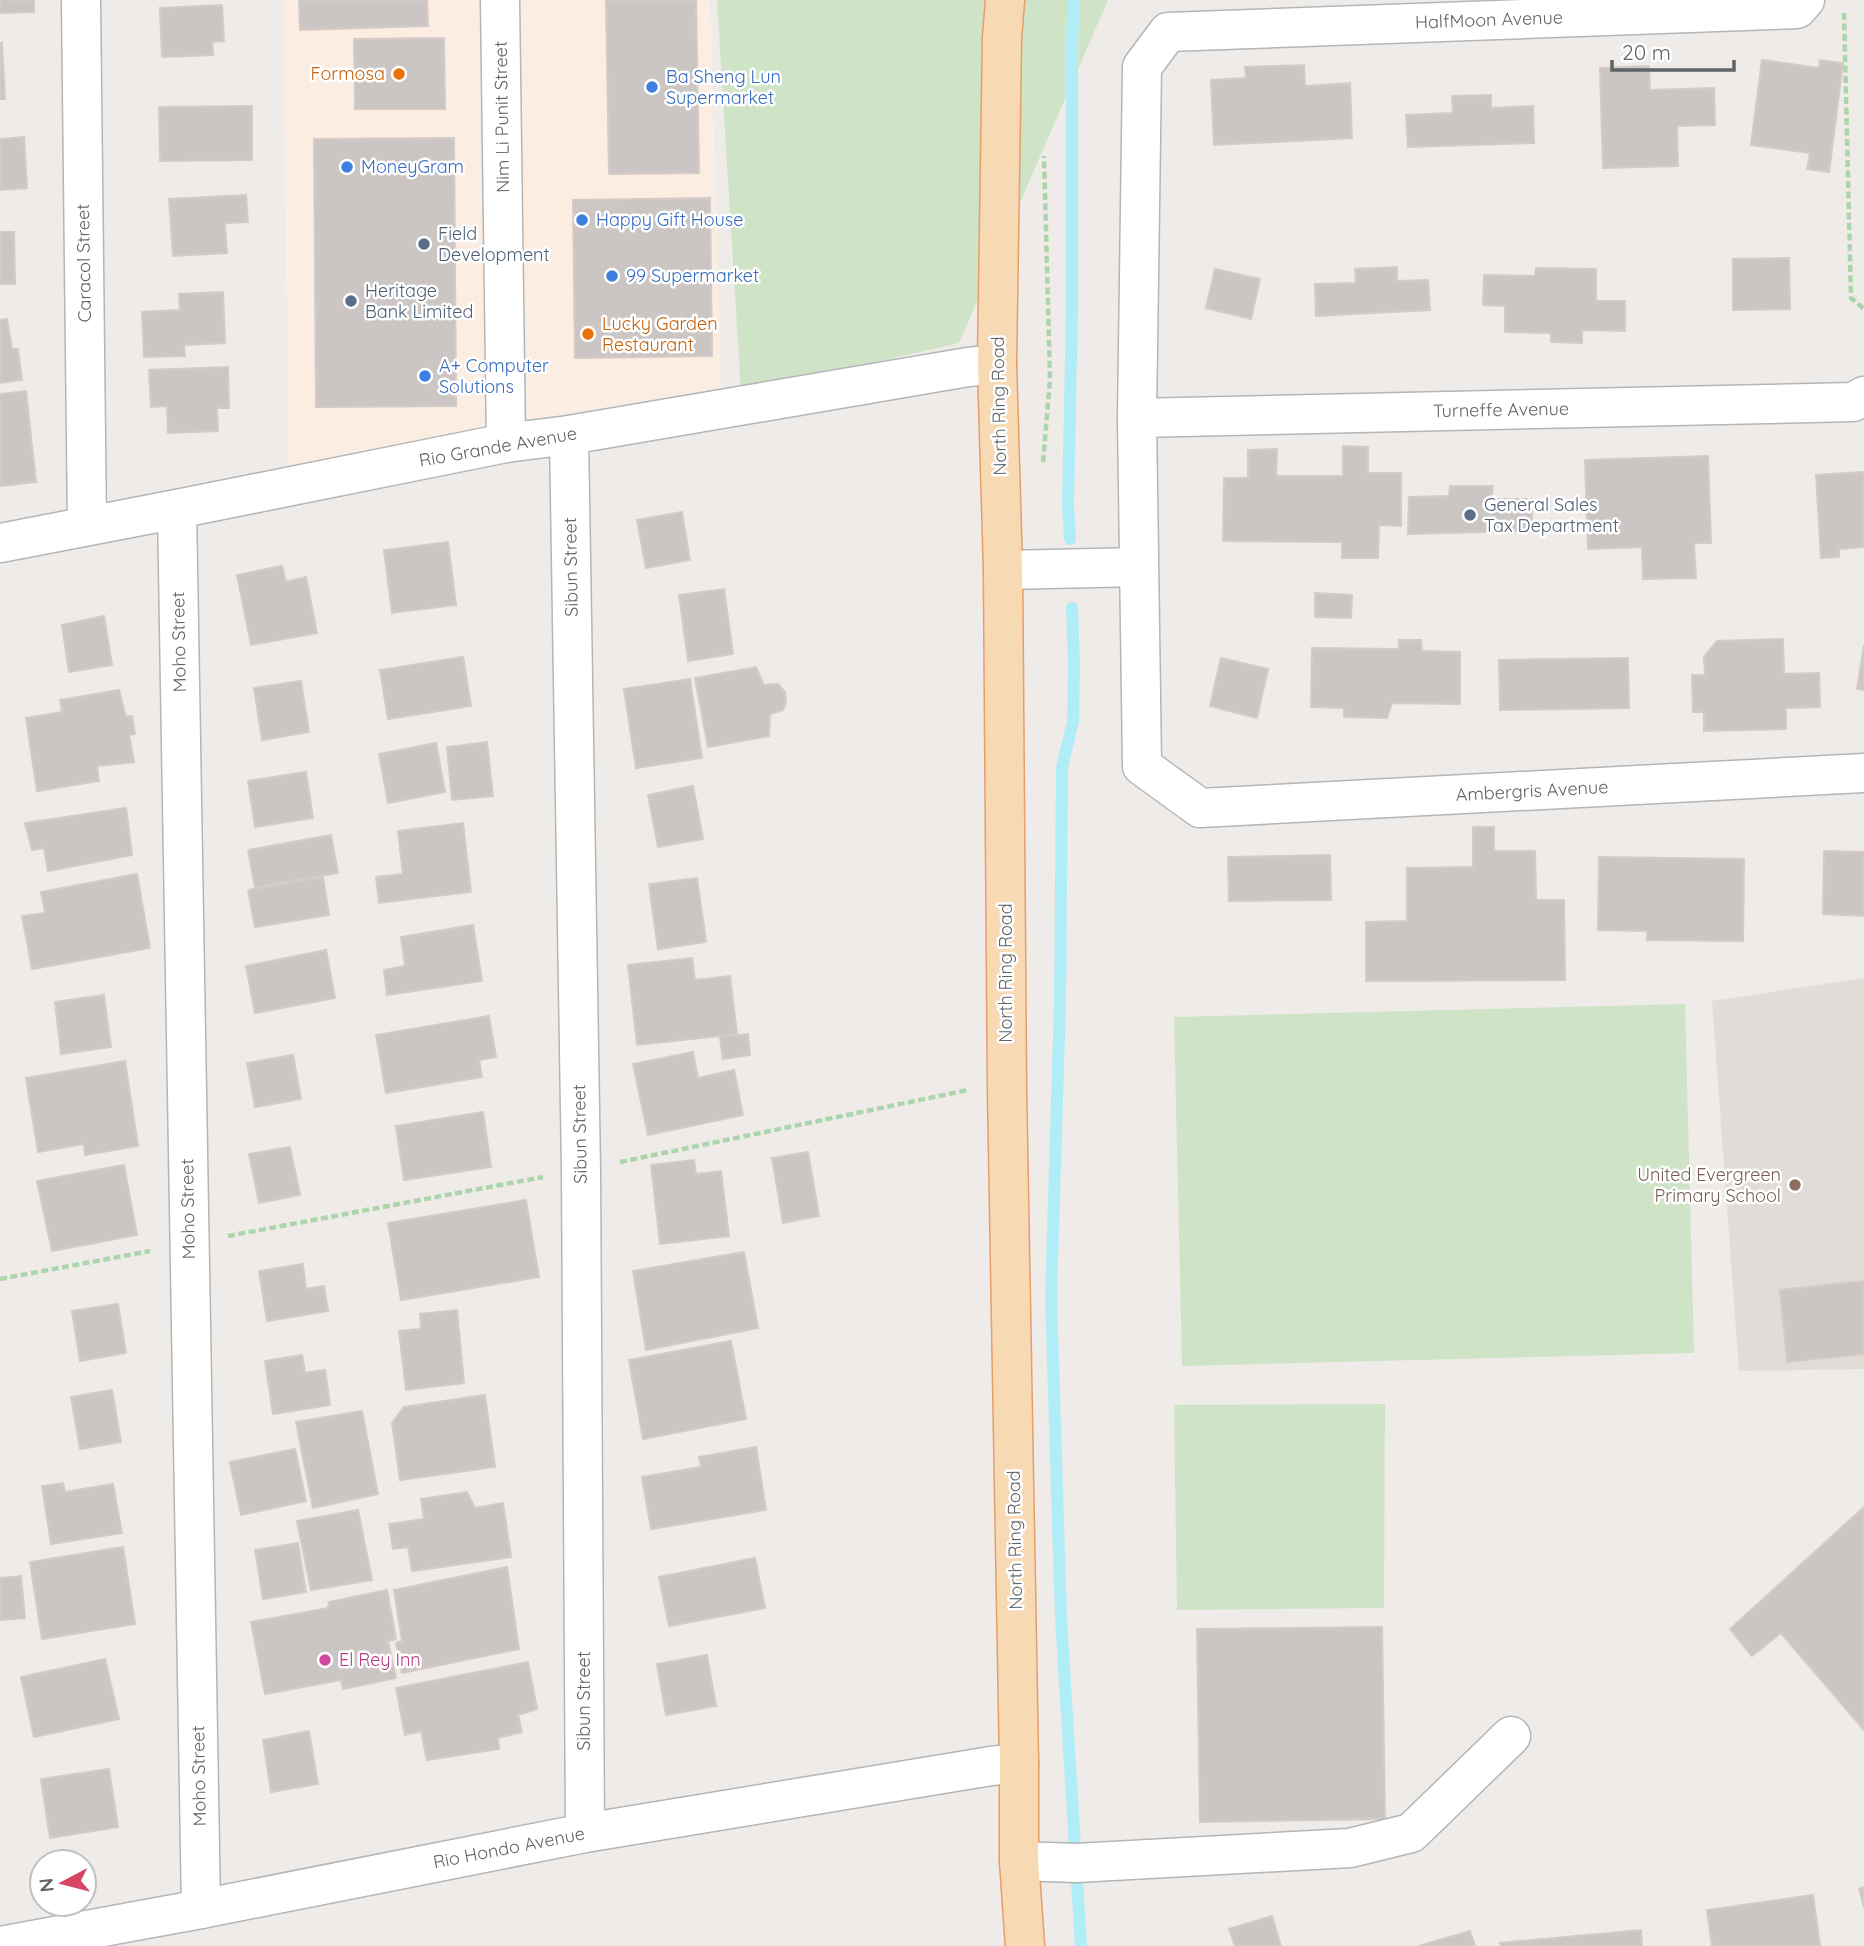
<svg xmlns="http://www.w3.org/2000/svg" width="1864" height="1946" viewBox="0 0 1864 1946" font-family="Quicksand,sans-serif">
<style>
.commercial{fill:#fbede1}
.education{fill:#e2dcd9}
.green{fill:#cfe4c7}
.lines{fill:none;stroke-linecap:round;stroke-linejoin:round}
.stream{stroke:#b0edf7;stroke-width:12}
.building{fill:#cbc6c4;stroke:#d4cbc6;stroke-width:2}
.minor-casing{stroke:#b2b6b8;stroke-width:41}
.major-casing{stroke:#e49f6c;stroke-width:41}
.path{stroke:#add5ab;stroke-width:4.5;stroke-dasharray:7 3.5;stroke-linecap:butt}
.minor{stroke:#fff;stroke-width:38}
.major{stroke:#f7d9b4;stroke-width:38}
.food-dot{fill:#e8710a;stroke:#fff;stroke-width:2.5}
.shop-dot{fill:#3f7fe0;stroke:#fff;stroke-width:2.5}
.service-dot{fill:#5c6f8a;stroke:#fff;stroke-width:2.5}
.education-dot{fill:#8d6e63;stroke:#fff;stroke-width:2.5}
.hotel-dot{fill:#d1479c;stroke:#fff;stroke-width:2.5}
.labels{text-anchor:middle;stroke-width:5;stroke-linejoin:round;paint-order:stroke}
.street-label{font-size:18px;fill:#5f6466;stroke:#fff}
.food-label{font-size:18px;fill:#c56008;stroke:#fff;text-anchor:end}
.shop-label{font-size:18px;fill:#366cbe;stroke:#fff;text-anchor:start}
.service-label{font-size:18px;fill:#4e5e75;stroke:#fff;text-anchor:start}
.education-label{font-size:18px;fill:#785e54;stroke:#fff;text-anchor:end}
.hotel-label{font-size:18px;fill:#b23c85;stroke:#fff;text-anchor:start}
</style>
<rect width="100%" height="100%" fill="#efebe8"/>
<path class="commercial" d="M 283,0 L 710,0 L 722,417 L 289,487 Z"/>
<path class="education" d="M 1864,978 L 1864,1369 L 1739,1371 L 1712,1001 Z"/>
<g class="green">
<path d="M 717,0 L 1108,0 L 959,343 L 741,393 Z"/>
<path d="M 1685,1004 L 1694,1353 L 1182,1366 L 1174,1017 Z"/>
<path d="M 1385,1404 L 1384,1608 L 1177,1610 L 1174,1405 Z"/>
</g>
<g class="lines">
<g class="stream">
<path d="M 1070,539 L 1068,505 L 1072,308 L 1072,43 L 1074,0"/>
<path d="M 1072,608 L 1074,664 L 1073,721 L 1062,768 L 1060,1003 L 1051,1297 L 1061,1618 L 1081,1946"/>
</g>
</g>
<g class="building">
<path d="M 0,0 L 34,0 L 34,12 L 0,13 Z"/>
<path d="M 299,0 L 427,0 L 428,26 L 300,30 Z"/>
<path d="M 606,0 L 696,0 L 699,173 L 609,174 Z"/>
<path d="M 222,5 L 224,41 L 212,42 L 213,55 L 162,57 L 160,8 Z"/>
<path d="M 444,38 L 445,109 L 355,109 L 354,39 Z"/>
<path d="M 0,43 L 2,43 L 5,99 L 0,99 Z"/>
<path d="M 1762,60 L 1819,68 L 1820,60 L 1843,63 L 1829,172 L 1807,169 L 1810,153 L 1751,145 Z"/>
<path d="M 1304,65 L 1305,86 L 1350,83 L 1352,138 L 1214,145 L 1211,80 L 1246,78 L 1245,67 Z"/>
<path d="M 1649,66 L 1650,90 L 1714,88 L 1715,125 L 1677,126 L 1678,166 L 1603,168 L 1600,68 Z"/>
<path d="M 1491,95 L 1491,108 L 1533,106 L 1534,143 L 1408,147 L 1406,115 L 1453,113 L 1452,96 Z"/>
<path d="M 252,106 L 252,160 L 160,161 L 159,107 Z"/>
<path d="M 24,137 L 27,188 L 0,190 L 0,139 Z"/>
<path d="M 454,138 L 456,406 L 316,407 L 314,139 Z"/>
<path d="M 246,195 L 248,222 L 225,223 L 227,253 L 173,256 L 169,199 Z"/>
<path d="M 710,198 L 712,356 L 575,358 L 573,200 Z"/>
<path d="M 0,232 L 14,232 L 15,284 L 0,284 Z"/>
<path d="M 1789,258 L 1790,309 L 1733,310 L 1733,259 Z"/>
<path d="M 1397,267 L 1397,281 L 1428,280 L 1430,310 L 1316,316 L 1315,284 L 1356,283 L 1355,269 Z"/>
<path d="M 1536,268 L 1596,269 L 1596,301 L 1625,301 L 1625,331 L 1582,330 L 1582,343 L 1551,342 L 1551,333 L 1505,332 L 1505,306 L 1483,305 L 1484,275 L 1535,276 Z"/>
<path d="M 1215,269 L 1260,279 L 1251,319 L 1206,308 Z"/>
<path d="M 223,292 L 225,343 L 184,345 L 185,356 L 144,357 L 142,312 L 180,310 L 179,294 Z"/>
<path d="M 7,319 L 12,349 L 18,349 L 22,380 L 0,383 L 0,320 Z"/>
<path d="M 228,367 L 229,408 L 217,408 L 218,431 L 168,433 L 167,406 L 151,407 L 149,370 Z"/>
<path d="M 26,391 L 36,482 L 0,486 L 0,394 Z"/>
<path d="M 1343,446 L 1368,447 L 1368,473 L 1401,473 L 1401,526 L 1379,525 L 1378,558 L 1342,558 L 1342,542 L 1223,541 L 1224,478 L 1248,478 L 1248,450 L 1277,449 L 1276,476 L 1343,476 Z"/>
<path d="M 1708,456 L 1711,543 L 1694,543 L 1696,578 L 1643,579 L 1642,547 L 1588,549 L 1585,460 Z"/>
<path d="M 1864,472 L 1864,547 L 1839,549 L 1839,557 L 1821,558 L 1816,475 Z"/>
<path d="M 1450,486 L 1493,486 L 1491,499 L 1533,499 L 1531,531 L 1408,534 L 1409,497 L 1449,496 Z"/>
<path d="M 682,512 L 690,560 L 646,568 L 637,520 Z"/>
<path d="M 448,542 L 456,605 L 392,613 L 384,550 Z"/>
<path d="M 282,566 L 286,582 L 306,577 L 317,633 L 251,645 L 237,575 Z"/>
<path d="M 724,589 L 733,654 L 688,661 L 679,595 Z"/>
<path d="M 1315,593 L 1352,595 L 1351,618 L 1315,617 Z"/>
<path d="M 104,616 L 112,665 L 69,672 L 62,625 Z"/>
<path d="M 1783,639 L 1784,674 L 1819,673 L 1820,707 L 1786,708 L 1786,729 L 1704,731 L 1704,712 L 1693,712 L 1692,675 L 1705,675 L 1704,657 L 1717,641 Z"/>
<path d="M 1399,640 L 1421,640 L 1422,651 L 1460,652 L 1460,704 L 1392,703 L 1387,718 L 1344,717 L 1344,708 L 1311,707 L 1312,648 L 1399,649 Z"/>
<path d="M 1864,645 L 1864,690 L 1857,689 Z"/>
<path d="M 463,657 L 471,706 L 388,719 L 380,670 Z"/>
<path d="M 1221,658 L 1268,669 L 1257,718 L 1210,706 Z"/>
<path d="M 1628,658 L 1629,708 L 1500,710 L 1499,660 Z"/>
<path d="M 756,667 L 764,685 L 778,684 L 785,692 L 786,703 L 783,710 L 770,714 L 769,736 L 708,747 L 695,678 Z"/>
<path d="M 690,679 L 702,758 L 636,768 L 624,689 Z"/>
<path d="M 301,681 L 309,732 L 262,740 L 254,688 Z"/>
<path d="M 119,690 L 126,717 L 132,716 L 135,734 L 129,735 L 134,762 L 97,766 L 99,781 L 37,791 L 26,718 L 62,712 L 60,700 Z"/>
<path d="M 487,742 L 493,796 L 452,800 L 447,747 Z"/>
<path d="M 436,743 L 445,792 L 388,803 L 379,754 Z"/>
<path d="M 306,772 L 313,818 L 255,827 L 248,781 Z"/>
<path d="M 693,786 L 703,839 L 658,847 L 648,795 Z"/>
<path d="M 126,808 L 132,855 L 48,871 L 44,848 L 32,850 L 25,823 Z"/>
<path d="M 463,823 L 471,892 L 379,903 L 376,877 L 403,874 L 398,831 Z"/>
<path d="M 1473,827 L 1494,827 L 1494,851 L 1535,851 L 1536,900 L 1564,900 L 1565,980 L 1366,981 L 1366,922 L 1407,921 L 1407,868 L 1473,867 Z"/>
<path d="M 331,835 L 338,873 L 255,887 L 248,850 Z"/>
<path d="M 1824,851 L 1864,852 L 1864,916 L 1823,914 Z"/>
<path d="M 1330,855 L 1331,900 L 1229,901 L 1228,857 Z"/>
<path d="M 1599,857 L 1744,859 L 1743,941 L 1647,940 L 1647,931 L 1598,930 Z"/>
<path d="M 137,874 L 150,948 L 32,969 L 22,916 L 45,913 L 41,892 Z"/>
<path d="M 323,877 L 329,915 L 255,927 L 248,890 Z"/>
<path d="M 697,878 L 706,942 L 658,949 L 649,884 Z"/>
<path d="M 473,925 L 482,981 L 387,995 L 384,970 L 405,966 L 401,937 Z"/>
<path d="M 326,950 L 335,998 L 255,1013 L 246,966 Z"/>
<path d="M 692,958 L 695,980 L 730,976 L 737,1034 L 637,1045 L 628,965 Z"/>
<path d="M 104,995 L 111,1047 L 61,1054 L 55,1002 Z"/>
<path d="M 489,1016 L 496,1057 L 479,1060 L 482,1077 L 386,1093 L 376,1035 Z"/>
<path d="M 748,1034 L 750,1055 L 723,1059 L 720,1037 Z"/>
<path d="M 693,1052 L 698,1078 L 734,1070 L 743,1115 L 648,1135 L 633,1064 Z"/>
<path d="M 293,1055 L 301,1099 L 255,1107 L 247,1063 Z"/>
<path d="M 125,1061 L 138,1146 L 85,1155 L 84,1144 L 38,1152 L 26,1078 Z"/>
<path d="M 483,1112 L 491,1167 L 404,1180 L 396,1126 Z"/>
<path d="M 290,1147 L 300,1195 L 259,1203 L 249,1154 Z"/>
<path d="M 808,1152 L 819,1216 L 783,1223 L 772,1158 Z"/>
<path d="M 694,1160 L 696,1174 L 721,1171 L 729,1236 L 660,1244 L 651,1165 Z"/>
<path d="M 124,1165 L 137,1235 L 52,1251 L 37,1181 Z"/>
<path d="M 526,1200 L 539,1277 L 401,1300 L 388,1223 Z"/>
<path d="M 744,1252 L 758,1328 L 646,1350 L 633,1271 Z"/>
<path d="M 303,1264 L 306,1289 L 324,1286 L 328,1311 L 267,1321 L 259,1271 Z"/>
<path d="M 1864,1281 L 1864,1354 L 1787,1362 L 1780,1290 Z"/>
<path d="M 118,1304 L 126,1353 L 80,1361 L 72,1311 Z"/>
<path d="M 457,1310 L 464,1383 L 406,1390 L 399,1331 L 421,1329 L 420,1314 Z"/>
<path d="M 731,1341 L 746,1419 L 643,1439 L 629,1360 Z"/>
<path d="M 302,1355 L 305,1373 L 325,1370 L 330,1405 L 273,1414 L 265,1361 Z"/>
<path d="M 112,1390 L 121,1442 L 80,1449 L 71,1397 Z"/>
<path d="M 485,1395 L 495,1467 L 400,1480 L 392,1423 L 404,1407 Z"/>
<path d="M 362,1411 L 378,1494 L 313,1508 L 296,1422 Z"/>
<path d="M 756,1447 L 766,1510 L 651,1529 L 642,1477 L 701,1467 L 699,1457 Z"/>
<path d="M 295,1449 L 306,1501 L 241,1515 L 230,1462 Z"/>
<path d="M 63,1483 L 65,1492 L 113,1484 L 122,1533 L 51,1544 L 42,1486 Z"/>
<path d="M 467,1492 L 475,1508 L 503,1503 L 511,1557 L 412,1571 L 408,1547 L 393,1549 L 389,1524 L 424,1519 L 421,1499 Z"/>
<path d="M 1864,1507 L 1864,1730 L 1781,1633 L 1752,1656 L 1730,1629 Z"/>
<path d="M 358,1510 L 372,1580 L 311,1590 L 297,1521 Z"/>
<path d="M 298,1543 L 306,1592 L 263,1599 L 255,1550 Z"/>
<path d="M 123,1547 L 135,1624 L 42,1639 L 30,1562 Z"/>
<path d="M 755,1558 L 765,1608 L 669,1626 L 659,1577 Z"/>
<path d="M 507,1567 L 519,1649 L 402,1673 L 396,1643 L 402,1641 L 394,1590 Z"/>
<path d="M 21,1576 L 25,1618 L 0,1620 L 0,1578 Z"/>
<path d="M 387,1590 L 396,1639 L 388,1641 L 396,1678 L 343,1689 L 341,1680 L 265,1694 L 251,1622 L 328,1608 L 329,1602 Z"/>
<path d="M 1382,1627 L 1385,1819 L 1200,1822 L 1197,1629 Z"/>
<path d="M 707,1655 L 716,1706 L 666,1715 L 657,1664 Z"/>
<path d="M 105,1659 L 119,1719 L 34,1737 L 21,1677 Z"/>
<path d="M 528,1662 L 537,1709 L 518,1715 L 522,1732 L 498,1738 L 499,1749 L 427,1760 L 421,1731 L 405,1735 L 396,1688 Z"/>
<path d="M 309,1731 L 318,1784 L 271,1792 L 263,1740 Z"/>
<path d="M 109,1769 L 118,1827 L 50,1838 L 41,1779 Z"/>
<path d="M 1864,1887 L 1864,1907 L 1859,1889 Z"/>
<path d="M 1813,1895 L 1820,1946 L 1712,1946 L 1707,1910 Z"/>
<path d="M 1272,1916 L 1281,1946 L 1235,1946 L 1229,1929 Z"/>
<path d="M 1641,1930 L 1642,1946 L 1501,1946 L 1500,1943 Z"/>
<path d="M 1470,1931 L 1475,1946 L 1419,1946 Z"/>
</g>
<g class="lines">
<g class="minor-casing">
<g id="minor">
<path d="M 81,0 L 87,526"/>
<path d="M 500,0 L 506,443"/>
<path d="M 1805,0 L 1797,9 L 1168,32 L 1142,67 L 1137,418 L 1142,766 L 1200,808 L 1864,773"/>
<path d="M 1137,418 L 1853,402 L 1864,396"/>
<path d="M 569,435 L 581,1170 L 585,1833"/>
<path d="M 177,509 L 201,1909"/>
<path d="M 0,543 L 177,509 L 506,443 L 569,435 L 968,367 L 997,364"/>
<path d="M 1003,570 L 1138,567"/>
<path d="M 1019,1861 L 1076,1863 L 1350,1848 L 1411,1833 L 1511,1736"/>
<path d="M 0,1946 L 201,1909 L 585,1833 L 991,1766 L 1019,1763"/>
</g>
</g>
<g class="major-casing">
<path id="major" d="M 1005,0 L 1002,38 L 997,364 L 1003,570 L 1007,1089 L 1019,1763 L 1019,1861 L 1025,1946"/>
</g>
<g class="path">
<path d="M 1844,13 L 1851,298 L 1864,309"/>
<path d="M 1043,462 L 1050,380 L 1044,156"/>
<path d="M 620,1162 L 968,1090"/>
<path d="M 228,1236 L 543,1177"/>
<path d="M 0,1279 L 150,1251"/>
</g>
<use href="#minor" class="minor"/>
<use href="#major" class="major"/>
</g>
<g class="food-dot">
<circle cx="399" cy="74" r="7"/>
<circle cx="588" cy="334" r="7"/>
</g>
<g class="shop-dot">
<circle cx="652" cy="87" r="7"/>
<circle cx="347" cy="167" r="7"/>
<circle cx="582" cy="220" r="7"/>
<circle cx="612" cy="276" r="7"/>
<circle cx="425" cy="376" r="7"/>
</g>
<g class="service-dot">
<circle cx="424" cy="244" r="7"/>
<circle cx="351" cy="301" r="7"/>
<circle cx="1470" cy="515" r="7"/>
</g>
<circle class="education-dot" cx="1795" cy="1185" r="7"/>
<circle class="hotel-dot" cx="325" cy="1660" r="7"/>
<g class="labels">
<g class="street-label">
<text transform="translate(1489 20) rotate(-2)" y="6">HalfMoon Avenue</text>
<text transform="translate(502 117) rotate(-91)" y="6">Nim Li Punit Street</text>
<text transform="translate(84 263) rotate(-91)" y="6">Caracol Street</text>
<text transform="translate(999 406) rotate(-91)" y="6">North Ring Road</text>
<text transform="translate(1501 410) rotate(-1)" y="6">Turneffe Avenue</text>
<text transform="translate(498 447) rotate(-10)" y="6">Rio Grande Avenue</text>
<text transform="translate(571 567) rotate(-91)" y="6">Sibun Street</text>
<text transform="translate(179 642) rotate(-91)" y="6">Moho Street</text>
<text transform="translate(1532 791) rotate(-3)" y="6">Ambergris Avenue</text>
<text transform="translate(1006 973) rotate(-90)" y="6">North Ring Road</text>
<text transform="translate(580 1134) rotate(-91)" y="6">Sibun Street</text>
<text transform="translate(188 1209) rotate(-91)" y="6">Moho Street</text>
<text transform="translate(1015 1540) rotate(-91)" y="6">North Ring Road</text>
<text transform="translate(584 1701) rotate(-90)" y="6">Sibun Street</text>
<text transform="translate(199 1776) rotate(-91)" y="6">Moho Street</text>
<text transform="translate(509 1848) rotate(-11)" y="6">Rio Hondo Avenue</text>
</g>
<g class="food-label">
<text x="385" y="80">Formosa</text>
<text x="602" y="330" text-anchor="start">Lucky Garden<tspan x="602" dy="21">Restaurant</tspan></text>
</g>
<g class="shop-label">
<text x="666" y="83">Ba Sheng Lun<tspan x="666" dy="21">Supermarket</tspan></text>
<text x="361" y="173">MoneyGram</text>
<text x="596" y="226">Happy Gift House</text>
<text x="626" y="282">99 Supermarket</text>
<text x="439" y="372">A+ Computer<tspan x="439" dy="21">Solutions</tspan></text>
</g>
<g class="service-label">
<text x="438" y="240">Field<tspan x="438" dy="21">Development</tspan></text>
<text x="365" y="297">Heritage<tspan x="365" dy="21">Bank Limited</tspan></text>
<text x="1484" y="511">General Sales<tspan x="1484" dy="21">Tax Department</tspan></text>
</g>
<g class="education-label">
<text x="1781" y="1181">United Evergreen<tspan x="1781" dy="21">Primary School</tspan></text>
</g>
<g class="hotel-label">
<text x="339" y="1666">El Rey Inn</text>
</g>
</g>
<g transform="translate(63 1883) rotate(263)"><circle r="33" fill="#ffffff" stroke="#bfc1c2" stroke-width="2"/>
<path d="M0-5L12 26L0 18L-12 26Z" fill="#d94465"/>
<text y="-10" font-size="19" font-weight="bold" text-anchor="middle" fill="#5f6466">N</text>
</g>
<path d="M1612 60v10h122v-10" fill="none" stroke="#5f6466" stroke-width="3.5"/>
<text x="1622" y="60" font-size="21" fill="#5f6466" stroke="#ffffff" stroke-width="5" paint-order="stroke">20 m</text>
</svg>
